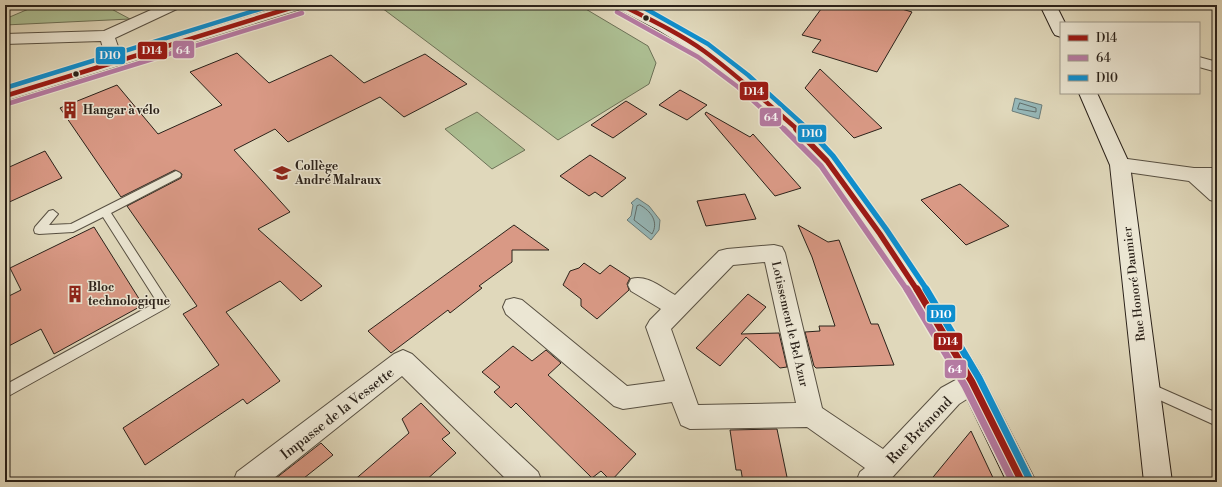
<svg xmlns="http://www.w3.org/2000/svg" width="1222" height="487" viewBox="0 0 1222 487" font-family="'Libre Bodoni',serif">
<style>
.green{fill:#adc094;stroke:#6c7157}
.water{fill:#96b8b9;stroke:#6b7c79}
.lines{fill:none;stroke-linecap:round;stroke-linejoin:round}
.shore{stroke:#606d6a;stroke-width:1}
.building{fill:#d99985;stroke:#2b221a}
.lane-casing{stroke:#585042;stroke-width:2}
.street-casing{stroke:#585042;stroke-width:2}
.secondary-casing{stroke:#2b221a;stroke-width:2}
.lane{fill:#ebe6d3;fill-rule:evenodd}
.street{fill:#ebe6d3;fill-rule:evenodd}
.secondary{fill:#ebe6d3;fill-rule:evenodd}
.bus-1-far2-casing{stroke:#ebe6d3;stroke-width:7}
.bus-1-far1-casing{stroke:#ebe6d3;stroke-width:8}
.bus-1-casing{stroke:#ebe6d3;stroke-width:10}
.bus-2-far2-casing{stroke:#ebe6d3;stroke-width:7}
.bus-2-far1-casing{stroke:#ebe6d3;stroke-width:8}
.bus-2-casing{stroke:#ebe6d3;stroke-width:10}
.bus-3-far2-casing{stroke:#ebe6d3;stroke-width:7}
.bus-3-far1-casing{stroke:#ebe6d3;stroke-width:8}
.bus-3-casing{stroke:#ebe6d3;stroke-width:10}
.bus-1-far2{stroke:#9c1a15;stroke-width:4.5}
.bus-1-far1{stroke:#9c1a15;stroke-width:5.5}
.bus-1{stroke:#9c1a15;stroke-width:7}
.bus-2-far2{stroke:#b57aa2;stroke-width:4.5}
.bus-2-far1{stroke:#b57aa2;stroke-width:5.5}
.bus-2{stroke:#b57aa2;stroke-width:7}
.bus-3-far2{stroke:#0e8ece;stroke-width:4.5}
.bus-3-far1{stroke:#0e8ece;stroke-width:5.5}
.bus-3{stroke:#0e8ece;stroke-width:7}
.bus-dot{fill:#2b221a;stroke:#ebe6d3;stroke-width:1.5}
.labels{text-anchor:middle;stroke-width:3;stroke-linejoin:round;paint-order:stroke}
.poi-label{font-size:12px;font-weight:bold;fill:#2b221a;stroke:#ebe6d3;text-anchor:start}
.street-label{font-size:12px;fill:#2b221a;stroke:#ebe6d3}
.near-street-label{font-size:14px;fill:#2b221a;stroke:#ebe6d3}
.line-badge{stroke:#ebe6d3;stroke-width:1.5}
.badge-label{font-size:11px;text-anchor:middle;font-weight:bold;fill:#fff}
</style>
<rect width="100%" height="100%" fill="#e0d8bb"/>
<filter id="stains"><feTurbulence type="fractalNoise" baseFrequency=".005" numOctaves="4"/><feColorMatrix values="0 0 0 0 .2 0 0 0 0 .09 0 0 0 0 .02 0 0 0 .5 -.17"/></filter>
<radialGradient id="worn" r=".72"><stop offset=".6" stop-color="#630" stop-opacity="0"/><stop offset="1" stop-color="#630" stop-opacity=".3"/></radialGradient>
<g class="green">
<path d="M 38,5 L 104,5 L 130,19 L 5,25 L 5,19 Z"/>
<path d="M 378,5 L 579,5 L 648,46 L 656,63 L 649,84 L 558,140 Z"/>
<path d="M 477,112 L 525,150 L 492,169 L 445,129 Z"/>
</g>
<g class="water">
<path d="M 1015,98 L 1042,105 L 1039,119 L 1012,111 Z"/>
<path d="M 637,198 L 649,206 L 660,220 L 659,230 L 651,240 L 627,220 L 631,216 L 633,205 L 631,203 Z"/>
</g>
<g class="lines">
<g class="shore">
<path d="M 1020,103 L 1036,108 L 1036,112 L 1018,109 Z"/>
<path d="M 640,205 C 651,211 659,222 652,234 L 634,220 L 637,206 Z"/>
</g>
</g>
<g class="building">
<path d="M 824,5 L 888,5 L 912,12 L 877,72 L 812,52 L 821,40 L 802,35 Z"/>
<path d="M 237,53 L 269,83 L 331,55 L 364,83 L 425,54 L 467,84 L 404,117 L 380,97 L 288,142 L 275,129 L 234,150 L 290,212 L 258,229 L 322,286 L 301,301 L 280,281 L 226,312 L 280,381 L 247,404 L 243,399 L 145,465 L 123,428 L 219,365 L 183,314 L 197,306 L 127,206 L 181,178 L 182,174 L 175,170 L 121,197 L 60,108 L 117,85 L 158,134 L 222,105 L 190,72 Z"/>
<path d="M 820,69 L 882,128 L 854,138 L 805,88 Z"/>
<path d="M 680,90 L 707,105 L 687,120 L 659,105 Z"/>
<path d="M 626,101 L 647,114 L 613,138 L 591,125 Z"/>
<path d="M 706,112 L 750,137 L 753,134 L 801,188 L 775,196 L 705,114 Z"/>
<path d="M 45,151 L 62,178 L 5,204 L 5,169 Z"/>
<path d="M 590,155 L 626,178 L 602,197 L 595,192 L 589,196 L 560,176 Z"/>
<path d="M 960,184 L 1009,226 L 966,245 L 921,200 Z"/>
<path d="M 745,194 L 756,219 L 706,226 L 697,201 Z"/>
<path d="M 514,225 L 549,250 L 512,250 L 512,262 L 479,286 L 482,288 L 450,313 L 448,310 L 391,353 L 368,331 Z"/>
<path d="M 798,225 L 828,242 L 839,240 L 871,324 L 878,324 L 894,365 L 816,368 L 814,366 L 805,332 L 820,331 L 819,326 L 835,326 L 812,257 Z"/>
<path d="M 94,227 L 143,305 L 54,354 L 41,329 L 5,348 L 5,298 L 21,290 L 10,268 Z"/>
<path d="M 584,263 L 600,274 L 610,265 L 630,278 L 627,284 L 629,290 L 597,319 L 581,306 L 581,299 L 563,285 L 570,271 L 579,268 Z"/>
<path d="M 748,294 L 766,307 L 741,334 L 779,333 L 787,367 L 780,368 L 746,337 L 720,366 L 696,348 Z"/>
<path d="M 513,346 L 532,361 L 546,350 L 561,363 L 548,375 L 636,454 L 611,481 L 601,471 L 592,478 L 516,403 L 511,408 L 494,392 L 500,387 L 482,372 Z"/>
<path d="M 421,403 L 450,433 L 442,439 L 456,453 L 424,482 L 352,482 L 409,433 L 402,419 Z"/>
<path d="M 777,429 L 788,482 L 743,482 L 741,470 L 736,470 L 730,430 Z"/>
<path d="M 971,431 L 995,482 L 929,482 Z"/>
<path d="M 321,443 L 333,455 L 299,482 L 271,482 Z"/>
</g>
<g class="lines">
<g class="lane-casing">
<g id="lane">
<path d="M 176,171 L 180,173 L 181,175 L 180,177 L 111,213 L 168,301 L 170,304 L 168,307 L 5,398 L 5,385 L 157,302 L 103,217 L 73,232 L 39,234 L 35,233 L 34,230 L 35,227 L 49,211 L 53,210 L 58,214 L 49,225 L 71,224 Z"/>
<path d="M 1147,382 L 1217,413 L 1217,426 L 1142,392 L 1141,388 L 1142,384 Z"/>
</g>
</g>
<g class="street-casing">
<g id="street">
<path d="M 162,5 L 181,5 L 179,8 L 115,38 L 121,55 L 285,5 L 307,5 L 305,8 L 5,101 L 5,90 L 106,59 L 101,41 L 5,44 L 5,34 L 104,31 Z"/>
<path d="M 1199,57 L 1217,62 L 1217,72 L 1199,67 Z"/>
<path d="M 1120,158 L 1194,168 L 1217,168 L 1217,182 L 1214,182 L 1217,184 L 1217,202 L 1210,200 L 1189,181 L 1113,170 L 1111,165 L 1113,160 Z"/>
<path d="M 774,245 L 782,247 L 785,253 L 822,408 L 883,449 L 941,388 L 972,371 L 981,374 L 984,382 L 981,390 L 959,404 L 888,482 L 856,482 L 860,472 L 865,468 L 807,427 L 690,429 L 681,425 L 672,402 L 623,409 L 614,406 L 506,314 L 503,307 L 506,300 L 514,298 L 522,300 L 627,386 L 665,381 L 646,327 L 650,320 L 661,309 L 631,291 L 628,285 L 631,279 C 647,274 662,288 675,295 L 719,251 L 727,249 ZM 765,262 L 796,403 L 698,405 L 671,329 L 733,265 Z"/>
<path d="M 403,350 L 412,354 L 538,472 L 542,482 L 509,482 L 402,376 L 269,482 L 233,482 L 237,472 L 394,354 Z"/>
</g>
</g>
<g class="secondary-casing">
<g id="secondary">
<path d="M 613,5 L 633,5 L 709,46 L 749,77 L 812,133 L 834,156 L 888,228 L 933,295 L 981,374 L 1036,482 L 1007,482 L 963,390 L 917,309 L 872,240 L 820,166 L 798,141 L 737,85 L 697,54 L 658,30 L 616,8 Z"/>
<path d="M 1040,5 L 1056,5 L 1065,23 L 1061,23 L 1061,37 L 1055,35 L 1053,32 Z"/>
<path d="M 1079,93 L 1097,93 L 1130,165 L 1172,482 L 1144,482 L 1110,165 Z"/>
</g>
</g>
<use href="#lane" class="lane"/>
<use href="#street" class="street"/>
<use href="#secondary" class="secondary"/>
<g class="bus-1-far2-casing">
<g id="bus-1-far2">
<path d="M 621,5 C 649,19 679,33 704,51 C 737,75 767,103 798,130"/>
<path d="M 5,96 L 300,5"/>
</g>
</g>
<g class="bus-1-far1-casing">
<path id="bus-1-far1" d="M 796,129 L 827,161 L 880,234 L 917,290"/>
</g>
<g class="bus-1-casing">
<path id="bus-1" d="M 917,289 L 972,382 L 1022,482"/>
</g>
<g class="bus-2-far2-casing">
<g id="bus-2-far2">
<path d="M 617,12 L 698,57 L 738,87 L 785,130"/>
<path d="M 7,104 L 302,13"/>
</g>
</g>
<g class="bus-2-far1-casing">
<path id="bus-2-far1" d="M 784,129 L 821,166 L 907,290"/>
</g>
<g class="bus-2-casing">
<path id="bus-2" d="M 907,289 L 965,386 L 1013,482"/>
</g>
<g class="bus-3-far2-casing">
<g id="bus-3-far2">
<path d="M 639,5 L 708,44 L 748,75 L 809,130"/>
<path d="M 5,88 L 273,5"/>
</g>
</g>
<g class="bus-3-far1-casing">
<path id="bus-3-far1" d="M 808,129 L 833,156 L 886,229 L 927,290"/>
</g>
<g class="bus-3-casing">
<path id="bus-3" d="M 926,289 L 979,378 L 1029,478"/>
</g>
<use href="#bus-1-far2" class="bus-1-far2"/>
<use href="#bus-1-far1" class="bus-1-far1"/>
<use href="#bus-1" class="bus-1"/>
<use href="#bus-2-far2" class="bus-2-far2"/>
<use href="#bus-2-far1" class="bus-2-far1"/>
<use href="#bus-2" class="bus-2"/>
<use href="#bus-3-far2" class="bus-3-far2"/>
<use href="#bus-3-far1" class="bus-3-far1"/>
<use href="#bus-3" class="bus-3"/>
</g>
<defs>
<g id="building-bare" transform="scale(1.38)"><path d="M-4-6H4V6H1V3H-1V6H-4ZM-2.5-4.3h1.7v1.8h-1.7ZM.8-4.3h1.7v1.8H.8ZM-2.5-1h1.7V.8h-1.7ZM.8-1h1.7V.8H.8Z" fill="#8f2418" stroke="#ebe6d3" stroke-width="2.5" paint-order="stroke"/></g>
<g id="school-bare" transform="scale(1.38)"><path d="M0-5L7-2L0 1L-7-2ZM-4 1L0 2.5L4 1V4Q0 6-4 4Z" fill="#8f2418" stroke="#ebe6d3" stroke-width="2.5" paint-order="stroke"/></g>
</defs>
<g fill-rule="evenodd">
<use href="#building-bare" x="70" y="110"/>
<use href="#school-bare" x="282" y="173"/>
<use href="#building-bare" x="75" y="294"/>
</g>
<g class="bus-dot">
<circle cx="646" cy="18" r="3.5"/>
<circle cx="76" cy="74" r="3.5"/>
</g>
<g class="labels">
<g class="poi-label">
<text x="83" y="114">Hangar à vélo</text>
<text x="295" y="170">Collège<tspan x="295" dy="14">André Malraux</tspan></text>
<text x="88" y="291">Bloc<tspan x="88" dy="14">technologique</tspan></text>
</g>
<g class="street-label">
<text transform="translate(1134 284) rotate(-97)" y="4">Rue Honoré Daumier</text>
<text transform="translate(790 324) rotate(77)" y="4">Lotissement le Bel Azur</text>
</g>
<g class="near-street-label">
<text transform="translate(337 413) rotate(-38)" y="5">Impasse de la Vessette</text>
<text transform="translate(919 430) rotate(-46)" y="5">Rue Brémond</text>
</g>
</g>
<g class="line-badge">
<rect x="172" y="40" width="23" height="19" rx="4" fill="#b57aa2"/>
<rect x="137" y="41" width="31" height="19" rx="4" fill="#9c1a15"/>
<rect x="95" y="46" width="31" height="19" rx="4" fill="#0e8ece"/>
<rect x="739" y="81" width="30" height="20" rx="4" fill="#9c1a15"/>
<rect x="759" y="107" width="23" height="20" rx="4" fill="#b57aa2"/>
<rect x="797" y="124" width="30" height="19" rx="4" fill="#0e8ece"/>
<rect x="926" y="304" width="30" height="19" rx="4" fill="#0e8ece"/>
<rect x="933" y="332" width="30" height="19" rx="4" fill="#9c1a15"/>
<rect x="944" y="359" width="23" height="20" rx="4" fill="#b57aa2"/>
</g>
<g class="badge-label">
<text x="183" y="54">64</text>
<text x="152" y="54">D14</text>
<text x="110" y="59">D10</text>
<text x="754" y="95">D14</text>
<text x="771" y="121">64</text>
<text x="812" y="137">D10</text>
<text x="941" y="318">D10</text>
<text x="948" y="345">D14</text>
<text x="955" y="373">64</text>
</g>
<rect width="1222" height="487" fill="none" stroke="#e0d8bb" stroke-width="20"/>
<rect x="6" y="6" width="1210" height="475" fill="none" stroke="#2b221a" stroke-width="2"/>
<rect x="10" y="10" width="1202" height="467" fill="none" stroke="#2b221a"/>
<rect x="1060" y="22" width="140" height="72" fill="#ebe6d3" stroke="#9e9889"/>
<rect x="1068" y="35" width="20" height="6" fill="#9c1a15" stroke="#9e9889"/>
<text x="1096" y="42" font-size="12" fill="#2b221a">D14</text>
<rect x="1068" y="55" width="20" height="6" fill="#b57aa2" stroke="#9e9889"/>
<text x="1096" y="62" font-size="12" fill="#2b221a">64</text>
<rect x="1068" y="75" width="20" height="6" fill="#0e8ece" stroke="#9e9889"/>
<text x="1096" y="82" font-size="12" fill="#2b221a">D10</text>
<rect width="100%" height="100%" filter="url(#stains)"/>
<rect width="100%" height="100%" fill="url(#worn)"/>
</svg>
